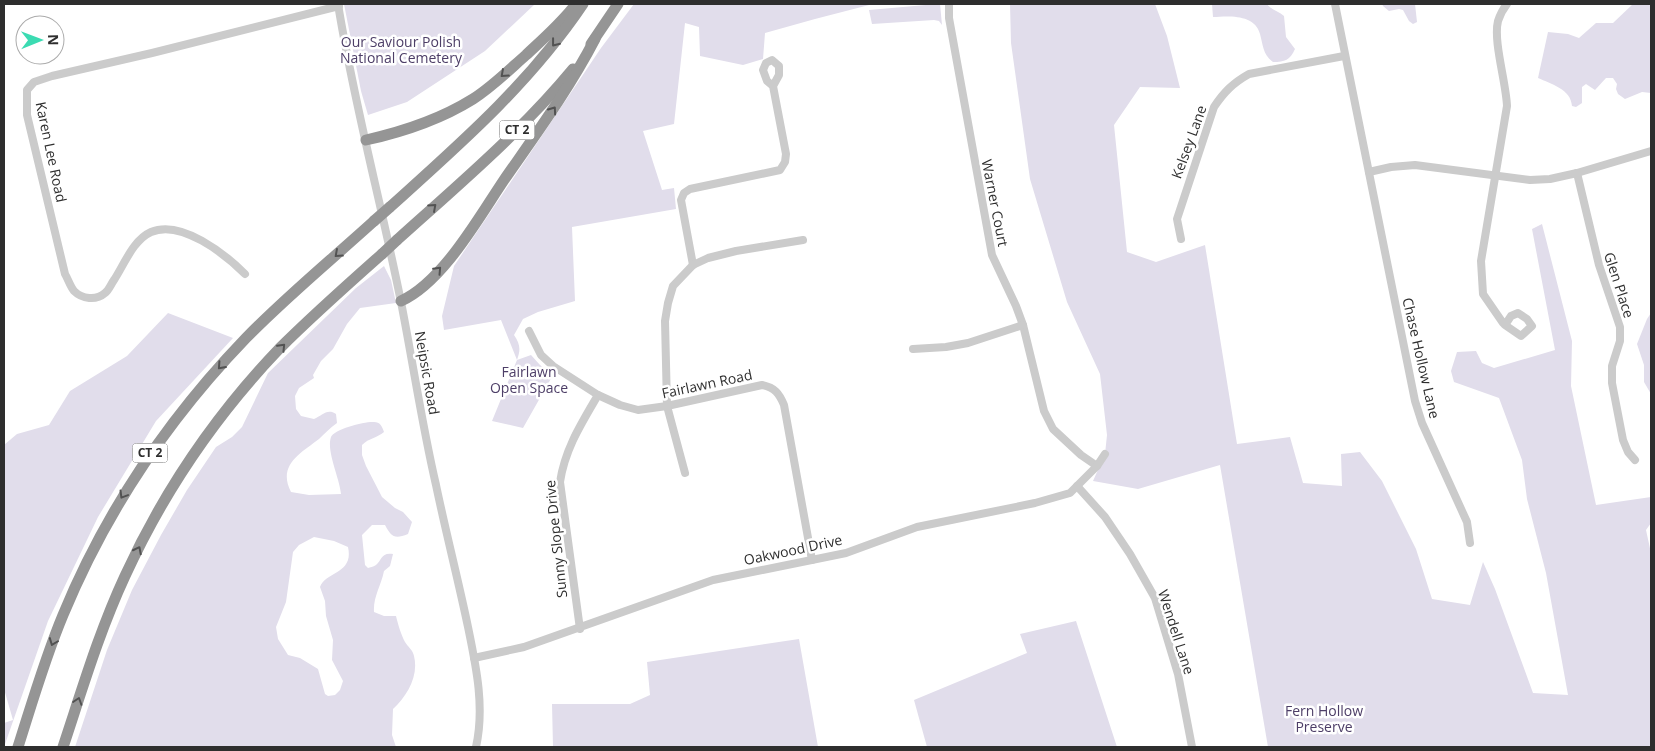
<svg xmlns="http://www.w3.org/2000/svg" width="1655" height="751" viewBox="0 0 1655 751" font-family="'Open Sans',sans-serif">
<style>
.green{fill:#e1ddeb;fill-rule:evenodd}
.lines{fill:none;stroke-linecap:round;stroke-linejoin:round}
.minor{stroke:#cbcbcb;stroke-width:8}
.highway{stroke:#959595;stroke-width:11}
.highway-bridge{stroke:#959595;stroke-width:11}
.oneway{stroke:#525252}
.labels{text-anchor:middle;stroke-width:5;stroke-linejoin:round;paint-order:stroke}
.shield{fill:#fff;stroke:#6d6d6d;stroke-width:1}
.shield-label{font-size:12px;font-weight:bold;fill:#2e2e2e}
.park-label{font-size:14px;fill:#4d3e67;stroke:#fff}
.street-label{font-size:14px;fill:#2e2e2e;stroke:#fff}
</style>
<rect width="100%" height="100%" fill="#fff"/>
<g class="green">
<path d="M 344,4 L 535,4 L 485,51 L 407,102 L 368,115 L 361,91 Z"/>
<path d="M 634,4 L 873,4 L 815,19 L 765,33 L 763,59 L 743,65 L 700,56 L 699,27 L 685,23 L 674,124 L 643,131 L 662,190 L 674,188 L 676,209 L 572,227 L 575,301 L 538,312 L 523,319 L 514,335 C 520,344 521,349 517,360 L 531,355 L 540,365 L 553,375 L 523,428 L 492,421 L 517,360 L 501,320 L 444,330 L 442,316 L 454,266 L 601,48 Z"/>
<path d="M 937,4 L 940,4 L 942,25 L 939,21 L 934,20 L 872,24 L 869,10 Z"/>
<path d="M 1010,4 L 1155,4 L 1167,36 L 1180,88 L 1140,87 L 1114,125 L 1127,252 L 1156,262 L 1205,245 L 1237,444 L 1290,437 L 1303,483 L 1342,486 L 1341,454 L 1360,452 L 1382,481 L 1416,549 L 1432,599 L 1470,605 L 1483,562 L 1495,589 L 1533,693 L 1568,695 L 1546,573 L 1527,499 L 1522,460 L 1499,398 L 1454,382 L 1451,371 L 1457,352 L 1476,351 L 1482,363 L 1494,368 L 1555,350 L 1532,229 L 1542,224 L 1572,341 L 1571,386 L 1596,505 L 1651,497 L 1651,523 L 1646,530 L 1651,553 L 1651,747 L 1268,747 L 1220,465 L 1138,489 L 1093,481 L 1105,454 L 1107,435 L 1100,374 L 1067,302 L 1030,179 L 1011,43 Z"/>
<path d="M 1212,4 L 1267,4 C 1271,10 1279,11 1284,16 L 1286,37 L 1295,49 C 1290,60 1285,62 1273,62 C 1263,55 1263,45 1260,34 C 1255,14 1229,16 1213,17 Z"/>
<path d="M 1382,4 L 1415,4 L 1417,22 L 1413,24 L 1409,21 L 1403,10 L 1399,9 L 1389,11 L 1383,6 Z"/>
<path d="M 1633,4 L 1651,4 L 1651,93 L 1642,92 L 1625,99 L 1618,94 L 1616,89 L 1617,84 L 1613,78 L 1606,78 L 1595,90 L 1586,84 L 1582,87 L 1582,103 L 1576,107 L 1572,106 C 1571,89 1551,84 1538,78 L 1548,32 L 1568,34 L 1579,38 L 1596,23 L 1613,23 Z"/>
<path d="M 384,266 L 391,280 L 396,303 L 360,308 L 347,324 L 333,349 L 321,361 L 313,375 L 314,378 L 299,388 L 295,396 L 296,409 L 301,416 L 314,419 C 322,416 327,408 336,414 L 337,423 C 330,428 325,433 319,439 C 301,453 277,465 291,492 L 309,495 L 341,494 C 340,479 326,451 331,437 C 334,429 366,421 374,422 C 380,422 382,426 384,432 C 377,438 369,438 362,445 L 362,455 L 366,466 L 382,497 L 395,508 L 403,512 L 412,522 L 408,534 C 394,540 391,536 385,525 L 372,525 L 362,535 L 365,565 L 368,568 C 370,567 373,567 376,565 C 382,560 381,552 393,554 L 390,566 L 384,571 C 381,586 373,597 374,612 L 384,616 L 396,616 C 398,624 401,635 405,642 C 408,647 413,650 414,656 C 419,676 407,696 393,709 L 392,735 L 396,747 L 75,747 L 107,650 L 132,590 L 161,535 L 187,490 L 216,447 L 232,437 L 242,427 L 268,373 L 356,288 ZM 314,537 L 334,541 L 348,547 C 354,574 326,571 320,587 L 325,601 L 326,616 L 333,640 L 332,660 L 343,681 L 340,690 L 335,695 L 328,696 L 325,694 L 318,669 L 300,658 L 288,655 L 278,639 L 276,627 L 286,602 L 293,552 L 299,545 Z"/>
<path d="M 168,313 L 233,338 L 156,421 L 98,517 L 48,621 L 4,747 L 4,723 L 13,720 L 4,689 L 4,445 L 17,434 L 49,425 L 70,391 L 127,356 Z"/>
<path d="M 1651,313 L 1651,394 L 1644,382 L 1644,365 L 1637,344 L 1647,319 Z"/>
<path d="M 1076,621 L 1117,747 L 927,747 L 914,700 L 1027,653 L 1020,634 Z"/>
<path d="M 799,639 L 818,747 L 553,747 L 552,704 L 630,704 L 650,695 L 647,662 Z"/>
</g>
<g class="lines">
<g class="minor">
<path d="M 338,4 C 354,104 381,202 401,302 C 413,363 422,425 436,485 C 446,533 458,579 468,627 C 476,666 485,707 476,747"/>
<path d="M 949,4 L 949,18 L 992,255 L 1016,306 L 1023,325 L 1044,411 L 1053,429 L 1081,455 L 1097,466"/>
<path d="M 1335,4 L 1415,401 L 1422,423 L 1467,522 L 1470,543"/>
<path d="M 1369,172 L 1391,167 L 1415,165 L 1530,180 L 1550,179 L 1577,173 L 1651,151"/>
<path d="M 1577,173 L 1599,265 L 1620,327 L 1620,341 L 1612,366 L 1612,383 L 1623,440 L 1628,452 L 1635,460"/>
<path d="M 1181,239 L 1177,219 L 1214,107 C 1224,92 1233,83 1249,74 L 1344,56"/>
<path d="M 693,265 L 681,200 L 684,193 L 690,189 L 780,170 L 785,162 L 786,154 L 773,86 L 779,75 L 779,66 L 772,60 L 766,63 L 763,70 L 767,81 L 773,86"/>
<path d="M 245,274 C 225,254 181,219 151,232 C 133,240 124,265 114,280 C 111,284 109,290 105,293 C 96,301 82,299 74,291 C 70,286 68,279 65,274 L 27,115 L 27,90 L 34,82 L 52,76 L 152,53 L 339,6"/>
<path d="M 1505,325 L 1511,316 L 1518,313 L 1527,319 L 1532,326 L 1521,336 L 1505,325 L 1503,323 L 1483,294 L 1481,261 L 1507,106 C 1506,82 1493,41 1498,21 C 1500,15 1503,9 1507,4"/>
<path d="M 529,331 L 541,355 L 553,366 L 598,395 L 620,405 L 638,410 L 667,406 L 762,385 C 775,388 779,393 784,405 L 812,560"/>
<path d="M 913,349 L 946,347 L 968,343 L 1023,325"/>
<path d="M 685,473 L 667,406 L 665,321 L 668,303 L 673,286 L 693,265 L 708,258 L 736,251 L 803,240"/>
<path d="M 1077,486 L 1105,517 L 1130,554 L 1155,598 L 1178,674 L 1192,747"/>
<path d="M 580,629 L 560,482 C 565,449 581,424 598,395"/>
<path d="M 474,658 L 524,647 L 713,580 L 846,553 L 917,527 L 1035,503 L 1070,493 L 1097,466 L 1105,454"/>
</g>
<g class="highway">
<path d="M 591,44 L 618,4"/>
<path d="M 366,140 C 402,132 441,119 473,99 C 492,87 509,70 526,55 C 542,40 558,26 572,9"/>
<path d="M 390,207 C 460,144 530,83 583,4"/>
<path d="M 397,240 C 458,185 521,132 573,69"/>
<path d="M 401,301 C 443,282 479,217 504,180 C 536,134 569,89 595,39"/>
<path d="M 18,747 C 32,703 45,658 63,615 C 106,511 168,419 246,338 C 286,297 331,260 374,221"/>
<path d="M 63,747 C 82,690 99,632 125,576 C 163,493 216,415 279,349 C 312,316 347,285 382,254"/>
</g>
<g class="highway-bridge">
<path d="M 374,221 L 390,207"/>
<path d="M 382,254 L 397,240"/>
</g>
</g>
<defs><path id="oneway-chevron" d="M-2-3.5L2.5 0L-2 3.5" fill="none" stroke-width="1.6" stroke-linecap="round" stroke-linejoin="round" transform="scale(1.25)"/></defs>
<g class="oneway">
<use href="#oneway-chevron" transform="translate(555 43) rotate(128)"/>
<use href="#oneway-chevron" transform="translate(504 74) rotate(138)"/>
<use href="#oneway-chevron" transform="translate(553 110) rotate(-55)"/>
<use href="#oneway-chevron" transform="translate(433 207) rotate(-42)"/>
<use href="#oneway-chevron" transform="translate(338 254) rotate(138)"/>
<use href="#oneway-chevron" transform="translate(438 270) rotate(-47)"/>
<use href="#oneway-chevron" transform="translate(282 347) rotate(-46)"/>
<use href="#oneway-chevron" transform="translate(221 366) rotate(132)"/>
<use href="#oneway-chevron" transform="translate(123 495) rotate(121)"/>
<use href="#oneway-chevron" transform="translate(138 550) rotate(-63)"/>
<use href="#oneway-chevron" transform="translate(53 642) rotate(111)"/>
<use href="#oneway-chevron" transform="translate(78 701) rotate(-72)"/>
</g>
<g class="labels">
<g class="shield">
<rect x="499.5" y="120.5" width="35" height="19" rx="4"/>
<rect x="132.5" y="443.5" width="35" height="19" rx="4"/>
</g>
<g class="shield-label">
<text x="517" y="134">CT 2</text>
<text x="150" y="457">CT 2</text>
</g>
<g class="park-label">
<text x="401" y="47">Our Saviour Polish<tspan x="401" dy="16">National Cemetery</tspan></text>
<text x="529" y="377">Fairlawn<tspan x="529" dy="16">Open Space</tspan></text>
<text x="1324" y="716">Fern Hollow<tspan x="1324" dy="16">Preserve</tspan></text>
</g>
<g class="street-label">
<text transform="translate(1189 142) rotate(-70)" y="5">Kelsey Lane</text>
<text transform="translate(51 152) rotate(78)" y="5">Karen Lee Road</text>
<text transform="translate(995 203) rotate(79)" y="5">Warner Court</text>
<text transform="translate(1619 285) rotate(72)" y="5">Glen Place</text>
<text transform="translate(1421 358) rotate(77)" y="5">Chase Hollow Lane</text>
<text transform="translate(427 373) rotate(80)" y="5">Neipsic Road</text>
<text transform="translate(707 384) rotate(-12)" y="5">Fairlawn Road</text>
<text transform="translate(556 539) rotate(-96)" y="5">Sunny Slope Drive</text>
<text transform="translate(793 550) rotate(-12)" y="5">Oakwood Drive</text>
<text transform="translate(1176 632) rotate(72)" y="5">Wendell Lane</text>
</g>
</g>
<rect width="1655" height="751" fill="none" stroke="#2e2e2e" stroke-width="10"/>
<g transform="translate(40 40) rotate(89)"><circle r="24" fill="#ffffff" stroke="#ababab"/>
<path d="M0-4L9 19L0 12L-9 19Z" fill="#3bdbb2"/>
<text y="-8" font-size="14" font-weight="bold" text-anchor="middle" fill="#2e2e2e">N</text>
</g>
</svg>
